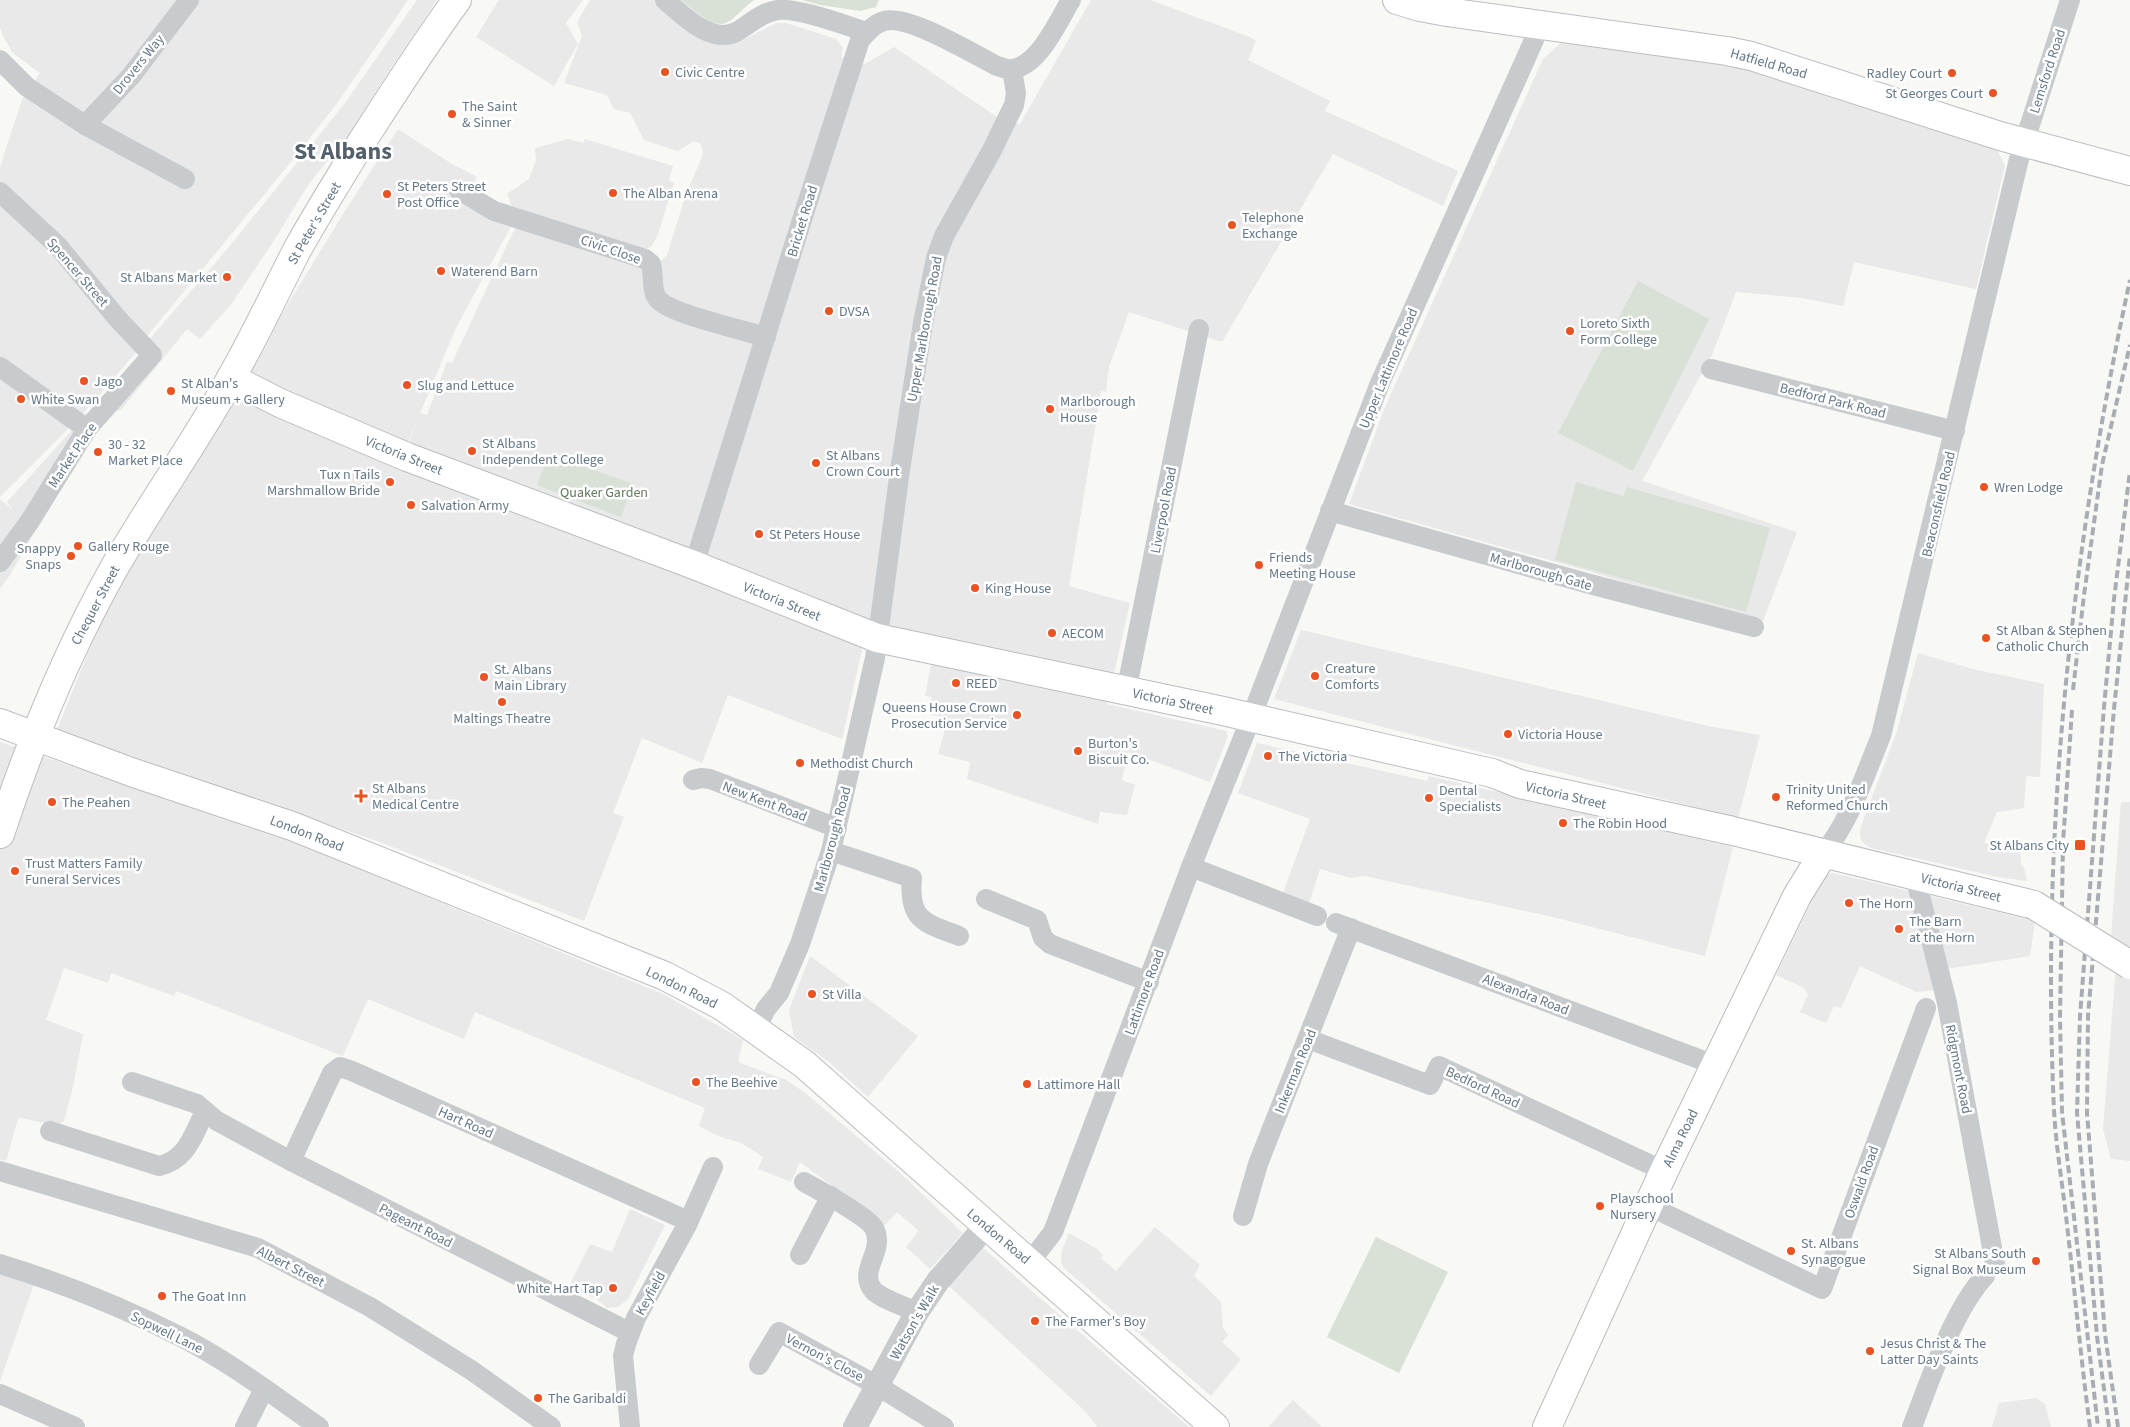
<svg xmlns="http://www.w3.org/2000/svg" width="2130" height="1427" viewBox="0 0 2130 1427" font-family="'Source Sans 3',sans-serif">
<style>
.built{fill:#e8e9e8}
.green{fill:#d9e0d5}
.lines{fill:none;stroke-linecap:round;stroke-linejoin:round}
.secondary-casing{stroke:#b7bdc1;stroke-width:30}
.primary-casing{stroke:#babec2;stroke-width:30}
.minor{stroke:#c7cbce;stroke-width:20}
.tertiary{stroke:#c7cbce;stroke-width:24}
.secondary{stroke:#fff;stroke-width:28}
.primary{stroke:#fff;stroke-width:28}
.rail{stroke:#a7adb3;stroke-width:4;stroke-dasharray:8 4;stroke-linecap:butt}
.secondary-bridge-casing{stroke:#b7bdc1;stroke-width:30;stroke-linecap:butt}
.secondary-bridge{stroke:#fff;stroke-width:28}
.poi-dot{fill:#eb5221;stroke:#fff;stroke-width:2}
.labels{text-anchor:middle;stroke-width:5;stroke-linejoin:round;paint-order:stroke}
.street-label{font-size:14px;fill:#657887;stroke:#fff}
.poi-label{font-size:14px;fill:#657887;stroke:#fff;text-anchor:start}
.park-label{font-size:14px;fill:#657960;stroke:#fff}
.town-label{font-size:24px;font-weight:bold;fill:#54616c;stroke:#fff}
</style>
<rect width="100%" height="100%" fill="#f8f8f5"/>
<g class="built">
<path d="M 0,0 L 408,0 L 338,102 L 286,168 L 148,335 L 139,349 L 80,417 L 68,426 L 68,429 L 0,497 L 0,167 L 22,100 L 40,73 L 13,53 L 3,36 L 0,28 Z"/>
<path d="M 417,0 L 437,0 L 385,77 L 346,139 L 310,182 L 275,239 L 230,306 L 200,339 L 187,329 L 121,410 L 116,411 L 103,422 L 55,496 L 10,575 L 0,589 L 0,499 L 14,511 L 7,502 L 144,350 L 147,342 L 229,247 L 345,103 Z"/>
<path d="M 499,0 L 583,0 L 566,23 L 578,44 L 554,86 L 476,37 Z"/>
<path d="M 590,0 L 661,0 L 727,44 L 739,42 L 776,23 L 786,23 L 836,39 L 843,48 L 841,57 L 865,64 L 894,47 L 997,117 L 1020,124 L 1091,0 L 1150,0 L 1250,37 L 1256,41 L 1248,60 L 1330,101 L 1325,111 L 1458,171 L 1443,206 L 1333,154 L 1222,342 L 1129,312 L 1109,367 L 1106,392 L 1101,391 L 1069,586 L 1130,603 L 1107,704 L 1226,731 L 1228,736 L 1210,782 L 1128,752 L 1122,780 L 1135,785 L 1127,815 L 1100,812 L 1098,824 L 967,779 L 970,762 L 938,754 L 948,719 L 929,714 L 932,697 L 925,696 L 936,638 L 897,630 L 855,616 L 409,442 L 419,415 L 399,464 L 863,645 L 842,739 L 728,695 L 702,763 L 642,738 L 613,813 L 624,817 L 584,921 L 377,841 L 56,732 L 103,615 L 167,501 L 345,211 L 398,129 L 452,164 L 477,177 L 472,187 L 514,211 L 507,194 L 529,179 L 536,160 L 535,148 L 568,139 L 583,143 L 585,139 L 673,166 L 669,180 L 674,183 L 658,234 L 652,246 L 638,253 L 514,221 L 456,328 L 420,413 L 427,415 L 447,362 L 452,363 L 511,236 L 518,224 L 659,263 L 667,255 L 686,194 L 703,155 L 701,144 L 694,141 L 678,151 L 644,140 L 630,113 L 614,109 L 607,95 L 564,83 L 582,36 L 577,22 Z"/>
<path d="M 1565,39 L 1729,59 L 1995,146 L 2005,165 L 1976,289 L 1854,262 L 1843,306 L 1802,298 L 1736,292 L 1712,355 L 1642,481 L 1797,532 L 1762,624 L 1595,573 L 1349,504 L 1385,407 L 1543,59 Z"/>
<path d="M 1301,630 L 1713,727 L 1760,735 L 1738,818 L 1274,699 Z"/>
<path d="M 1918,653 L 1973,669 L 2044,684 L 2040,777 L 2026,776 L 2024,808 L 1997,812 L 1984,843 L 2020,846 L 2021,865 L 2024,868 L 2027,881 L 1998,877 L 1871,848 L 1863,843 L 1860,837 L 1860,829 L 1897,731 Z"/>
<path d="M 0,742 L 244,824 L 321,853 L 665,995 L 743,1040 L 738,1062 L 786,1080 L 804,1092 L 899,1172 L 963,1233 L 930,1269 L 906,1247 L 919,1231 L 897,1212 L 882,1228 L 847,1197 L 800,1162 L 791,1182 L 758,1169 L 763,1157 L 741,1143 L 718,1136 L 699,1126 L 705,1108 L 475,1012 L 464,1039 L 368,999 L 343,1056 L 176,991 L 174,996 L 111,973 L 108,983 L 64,968 L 46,1020 L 83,1034 L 73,1087 L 64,1121 L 56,1126 L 21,1118 L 18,1119 L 6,1161 L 0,1159 Z"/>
<path d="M 1257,743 L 1427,781 L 1429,776 L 1733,847 L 1705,956 L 1557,918 L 1365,876 L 1351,878 L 1320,869 L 1309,904 L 1283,893 L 1310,819 L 1238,793 Z"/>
<path d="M 2121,802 L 2130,802 L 2130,1161 L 2111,1159 L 2103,1129 L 2118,942 L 2111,936 Z"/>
<path d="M 1833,873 L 2035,921 L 2030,956 L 1953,968 L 1933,967 L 1937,990 L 1916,992 L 1860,966 L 1841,1008 L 1834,1006 L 1826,1023 L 1800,1012 L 1808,995 L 1804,988 L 1776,975 L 1824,876 Z"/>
<path d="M 810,956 L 918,1036 L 868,1097 L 829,1062 L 794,1037 L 789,1010 Z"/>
<path d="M 630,1209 L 665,1225 L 628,1299 L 618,1307 L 607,1308 L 598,1300 L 569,1286 L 590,1244 L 612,1252 Z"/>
<path d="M 1155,1227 L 1200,1265 L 1194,1276 L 1221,1302 L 1223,1328 L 1228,1335 L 1222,1342 L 1241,1359 L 1211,1396 L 1064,1268 L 1061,1262 L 1062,1250 L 1069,1233 L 1097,1249 L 1103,1255 L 1101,1258 L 1116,1271 Z"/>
<path d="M 981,1246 L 1025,1285 L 1189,1427 L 1097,1427 L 1086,1412 L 948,1285 Z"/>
<path d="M 0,1273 L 34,1284 L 0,1381 Z"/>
<path d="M 2036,1398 L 2045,1404 L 2051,1427 L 1992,1427 L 1999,1403 Z"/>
<path d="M 1293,1400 L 1322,1427 L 1268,1427 Z"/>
</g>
<g class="green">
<path d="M 681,0 L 754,0 C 745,6 736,18 726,23 C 712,29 691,7 681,0 Z"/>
<path d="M 802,0 L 879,0 L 876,7 L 860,11 L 820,5 Z"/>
<path d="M 1638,281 L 1709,319 L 1633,471 L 1558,433 Z"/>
<path d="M 549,454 L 633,484 L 621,517 L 537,485 Z"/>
<path d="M 1576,482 L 1623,496 L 1627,487 L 1770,528 L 1746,612 L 1555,560 Z"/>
<path d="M 1376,1237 L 1448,1272 L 1399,1373 L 1327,1337 Z"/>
</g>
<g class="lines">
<g class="secondary-casing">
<g id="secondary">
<path d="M 231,378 L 280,403 L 407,457 L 694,565 L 877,638 L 1223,711 L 1492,773 L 1520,784 L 1733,831 L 2034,905"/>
<path d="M 1547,1427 L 1664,1171 L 1797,896 L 1823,854"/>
</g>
</g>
<g class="primary-casing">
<g id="primary">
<path d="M 1397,0 L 1420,7 L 1447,12 L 1727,51 L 1751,56 L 2000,136 L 2130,171"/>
<path d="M 0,723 L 131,772 L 292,826 L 665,976 L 722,1006 L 804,1064 L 1215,1427"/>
<path d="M 0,834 C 30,743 66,654 113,570 C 150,505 195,443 231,378 C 255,336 275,293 297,250 C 317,214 339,179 361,143 C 392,95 423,46 457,0"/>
</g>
</g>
<g class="minor">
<path d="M 665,0 C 683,15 712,46 738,31 C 751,23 762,12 778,10 C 800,8 844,25 867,32"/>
<path d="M 0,60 L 27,87 L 85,125 L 185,179"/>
<path d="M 85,125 L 131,76 L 189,0"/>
<path d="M 459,190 L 494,211 L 645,259 L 651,264 C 654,274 651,289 657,298 C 666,313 746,331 766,337"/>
<path d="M 0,192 L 58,246 L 117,318 L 152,355 L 87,429 L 30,521 L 0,562"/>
<path d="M 0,367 L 87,429"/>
<path d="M 1711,369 L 1955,431"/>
<path d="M 1330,511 L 1586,583 L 1754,627"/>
<path d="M 694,565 L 806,207 L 860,40 C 867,32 874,24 884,21 C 908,14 973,54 997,66 C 1002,67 1007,70 1012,69 C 1039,66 1058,21 1071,0"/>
<path d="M 1126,692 L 1199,329"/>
<path d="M 693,780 L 701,778 L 710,779 L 837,828"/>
<path d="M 831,851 L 912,878 C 908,920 924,923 959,936"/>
<path d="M 1823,854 C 1851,819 1864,777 1881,736 L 2019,159 L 2070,0"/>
<path d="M 1191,867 L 1317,916"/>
<path d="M 1915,876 L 1947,1003 L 1995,1264"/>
<path d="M 986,899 L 1037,920 L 1043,938 L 1050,944 L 1149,982"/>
<path d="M 1336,923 L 1715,1065"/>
<path d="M 756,1029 L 766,1009 L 779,993 L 800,944 L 831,851 L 875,658 L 900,470 L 923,323 L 936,258 L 944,236 L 991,152 L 1014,105 L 1016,93 L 1012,70"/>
<path d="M 1308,1039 L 1430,1085 L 1439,1066 L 1664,1171"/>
<path d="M 132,1082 L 197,1104 L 217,1121 L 291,1161 L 629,1332"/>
<path d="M 50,1131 L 159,1166 C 188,1159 192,1136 205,1112"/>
<path d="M 291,1161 L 332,1073 L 340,1067 L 352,1071 L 688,1221"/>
<path d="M 0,1171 L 258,1248 L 370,1307 L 471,1370 L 551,1427"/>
<path d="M 804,1182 C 817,1189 868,1217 874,1228 C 886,1251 857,1271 873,1290 C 881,1299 906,1307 917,1312"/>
<path d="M 1649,1206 L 1822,1289 L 1926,1008"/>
<path d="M 1243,1216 L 1258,1164 L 1351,928"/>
<path d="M 800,1255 L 831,1196"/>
<path d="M 1030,1262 L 1053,1232 L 1191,867 L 1251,718 L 1380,383 L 1534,40 L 1537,24"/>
<path d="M 0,1264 C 62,1283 122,1307 179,1336 C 229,1361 274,1396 319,1427"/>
<path d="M 759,1365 L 779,1332 L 878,1386 L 944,1427"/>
<path d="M 0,1394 L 75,1427"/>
<path d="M 245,1427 L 264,1389"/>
<path d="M 630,1427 L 623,1356 L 626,1344 L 636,1318 L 687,1225 L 713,1167"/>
<path d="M 1912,1427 C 1929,1383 1953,1310 1985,1276"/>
</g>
<path class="tertiary" d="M 855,1427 L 917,1312 L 938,1281 L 986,1226"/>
<use href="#secondary" class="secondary"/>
<use href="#primary" class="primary"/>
<g class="rail">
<path d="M 2073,690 L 2084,595 L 2102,465 L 2130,345"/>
<path d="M 2072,710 L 2063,843 L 2060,1017 L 2062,1112 L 2098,1427"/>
<path d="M 2090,1427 C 2081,1360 2075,1293 2067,1225 C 2063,1187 2056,1148 2054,1110 C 2041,832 2071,552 2130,280"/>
<path d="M 2109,1427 L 2097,1336 L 2077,1113 L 2080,1016 L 2104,707 L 2114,599 L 2130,471"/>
<path d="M 2118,1427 L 2105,1334 L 2087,1113 L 2088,1016 L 2114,709 L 2130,555"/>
</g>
<g class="secondary-bridge-casing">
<path id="secondary-bridge" d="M 2034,905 L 2130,965"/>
</g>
<use href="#secondary-bridge" class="secondary-bridge"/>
</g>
<g class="poi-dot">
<circle cx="665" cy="72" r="5"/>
<circle cx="1952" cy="73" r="5"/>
<circle cx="1993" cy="93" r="5"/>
<circle cx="452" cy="114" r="5"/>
<circle cx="613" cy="193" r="5"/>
<circle cx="387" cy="194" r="5"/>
<circle cx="1232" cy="225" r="5"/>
<circle cx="441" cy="271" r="5"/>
<circle cx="227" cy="277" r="5"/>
<circle cx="829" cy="311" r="5"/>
<circle cx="1570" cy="331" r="5"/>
<circle cx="84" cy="381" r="5"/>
<circle cx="407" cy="385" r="5"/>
<circle cx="171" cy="391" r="5"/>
<circle cx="21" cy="399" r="5"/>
<circle cx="1050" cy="409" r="5"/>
<circle cx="472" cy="451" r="5"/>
<circle cx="98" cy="452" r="5"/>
<circle cx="816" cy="463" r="5"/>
<circle cx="390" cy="482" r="5"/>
<circle cx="1984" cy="487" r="5"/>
<circle cx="411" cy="505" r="5"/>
<circle cx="759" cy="534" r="5"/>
<circle cx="78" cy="546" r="5"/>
<circle cx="71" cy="556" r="5"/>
<circle cx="1259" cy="565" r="5"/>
<circle cx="975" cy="588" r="5"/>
<circle cx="1052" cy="633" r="5"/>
<circle cx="1986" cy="638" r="5"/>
<circle cx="1315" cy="676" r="5"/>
<circle cx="484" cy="677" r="5"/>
<circle cx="956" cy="683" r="5"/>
<circle cx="502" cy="702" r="5"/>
<circle cx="1017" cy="715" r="5"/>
<circle cx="1508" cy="734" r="5"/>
<circle cx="1078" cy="751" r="5"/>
<circle cx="1268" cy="756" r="5"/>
<circle cx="800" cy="763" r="5"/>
<path d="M358.5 788.5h5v5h5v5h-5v5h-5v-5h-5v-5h5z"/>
<circle cx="1776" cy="797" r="5"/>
<circle cx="1429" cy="798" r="5"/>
<circle cx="52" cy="802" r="5"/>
<circle cx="1563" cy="823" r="5"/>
<rect x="2074" y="839" width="12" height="12" rx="2.5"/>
<circle cx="15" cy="871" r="5"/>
<circle cx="1849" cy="903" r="5"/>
<circle cx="1899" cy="929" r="5"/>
<circle cx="812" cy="994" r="5"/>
<circle cx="696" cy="1082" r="5"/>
<circle cx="1027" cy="1084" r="5"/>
<circle cx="1600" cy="1206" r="5"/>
<circle cx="1791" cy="1251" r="5"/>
<circle cx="2036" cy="1261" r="5"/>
<circle cx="613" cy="1288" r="5"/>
<circle cx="162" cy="1296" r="5"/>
<circle cx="1035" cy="1321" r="5"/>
<circle cx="1870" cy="1351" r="5"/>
<circle cx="538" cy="1398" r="5"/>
</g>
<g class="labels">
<g class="street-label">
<text transform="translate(1769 63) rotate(16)" y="5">Hatfield Road</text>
<text transform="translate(138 64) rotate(-51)" y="5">Drovers Way</text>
<text transform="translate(2047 71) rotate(-72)" y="5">Lemsford Road</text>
<text transform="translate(802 221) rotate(-73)" y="5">Bricket Road</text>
<text transform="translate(314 223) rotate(-60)" y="5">St Peter's Street</text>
<text transform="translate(611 249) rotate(19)" y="5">Civic Close</text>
<text transform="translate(78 272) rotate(49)" y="5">Spencer Street</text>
<text transform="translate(924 329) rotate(-80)" y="5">Upper Marlborough Road</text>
<text transform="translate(1388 368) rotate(-67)" y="5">Upper Lattimore Road</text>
<text transform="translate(1833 400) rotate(14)" y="5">Bedford Park Road</text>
<text transform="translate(72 455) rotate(-56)" y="5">Market Place</text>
<text transform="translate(404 455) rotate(22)" y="5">Victoria Street</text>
<text transform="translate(1938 504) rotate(-77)" y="5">Beaconsfield Road</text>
<text transform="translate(1163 510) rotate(-79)" y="5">Liverpool Road</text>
<text transform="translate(1541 571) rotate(16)" y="5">Marlborough Gate</text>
<text transform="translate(782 601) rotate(22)" y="5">Victoria Street</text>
<text transform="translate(95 605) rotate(-62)" y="5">Chequer Street</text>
<text transform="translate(1173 701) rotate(12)" y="5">Victoria Street</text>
<text transform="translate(1566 795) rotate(13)" y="5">Victoria Street</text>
<text transform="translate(765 801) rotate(21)" y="5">New Kent Road</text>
<text transform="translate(307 833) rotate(21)" y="5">London Road</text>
<text transform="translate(832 839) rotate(-75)" y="5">Marlborough Road</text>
<text transform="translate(1961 887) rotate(14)" y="5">Victoria Street</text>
<text transform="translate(682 987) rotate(26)" y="5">London Road</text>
<text transform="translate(1144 992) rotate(-70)" y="5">Lattimore Road</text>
<text transform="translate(1526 994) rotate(21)" y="5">Alexandra Road</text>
<text transform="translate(1959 1069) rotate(79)" y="5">Ridgmont Road</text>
<text transform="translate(1295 1071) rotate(-68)" y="5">Inkerman Road</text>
<text transform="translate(1483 1087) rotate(25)" y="5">Bedford Road</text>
<text transform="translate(466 1122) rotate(24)" y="5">Hart Road</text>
<text transform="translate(1680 1138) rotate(-64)" y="5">Alma Road</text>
<text transform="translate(1861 1182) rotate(-70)" y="5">Oswald Road</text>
<text transform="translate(416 1225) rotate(27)" y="5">Pageant Road</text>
<text transform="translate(999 1236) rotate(40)" y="5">London Road</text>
<text transform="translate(291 1266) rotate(27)" y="5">Albert Street</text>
<text transform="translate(650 1293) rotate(-61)" y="5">Keyfield</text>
<text transform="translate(914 1322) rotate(-60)" y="5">Watson's Walk</text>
<text transform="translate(167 1332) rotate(26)" y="5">Sopwell Lane</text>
<text transform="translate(825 1357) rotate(28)" y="5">Vernon's Close</text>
</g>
<g class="poi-label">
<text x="675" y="77">Civic Centre</text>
<text x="1942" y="78" text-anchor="end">Radley Court</text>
<text x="1983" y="98" text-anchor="end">St Georges Court</text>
<text x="462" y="111">The Saint<tspan x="462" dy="16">&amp; Sinner</tspan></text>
<text x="397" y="191">St Peters Street<tspan x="397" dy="16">Post Office</tspan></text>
<text x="623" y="198">The Alban Arena</text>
<text x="1242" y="222">Telephone<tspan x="1242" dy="16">Exchange</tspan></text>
<text x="451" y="276">Waterend Barn</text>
<text x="217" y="282" text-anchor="end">St Albans Market</text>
<text x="839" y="316">DVSA</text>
<text x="1580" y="328">Loreto Sixth<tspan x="1580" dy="16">Form College</tspan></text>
<text x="94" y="386">Jago</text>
<text x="181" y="388">St Alban's<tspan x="181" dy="16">Museum + Gallery</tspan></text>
<text x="417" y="390">Slug and Lettuce</text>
<text x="31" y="404">White Swan</text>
<text x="1060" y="406">Marlborough<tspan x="1060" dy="16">House</tspan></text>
<text x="482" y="448">St Albans<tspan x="482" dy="16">Independent College</tspan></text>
<text x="108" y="449">30 - 32<tspan x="108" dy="16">Market Place</tspan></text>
<text x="826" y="460">St Albans<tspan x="826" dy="16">Crown Court</tspan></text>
<text x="380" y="479" text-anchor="end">Tux n Tails<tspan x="380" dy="16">Marshmallow Bride</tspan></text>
<text x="1994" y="492">Wren Lodge</text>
<text x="421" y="510">Salvation Army</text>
<text x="769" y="539">St Peters House</text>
<text x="88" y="551">Gallery Rouge</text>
<text x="61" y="553" text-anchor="end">Snappy<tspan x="61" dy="16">Snaps</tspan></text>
<text x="1269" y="562">Friends<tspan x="1269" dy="16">Meeting House</tspan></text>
<text x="985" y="593">King House</text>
<text x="1996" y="635">St Alban &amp; Stephen<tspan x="1996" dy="16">Catholic Church</tspan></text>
<text x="1062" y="638">AECOM</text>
<text x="1325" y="673">Creature<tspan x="1325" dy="16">Comforts</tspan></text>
<text x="494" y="674">St. Albans<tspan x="494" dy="16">Main Library</tspan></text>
<text x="966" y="688">REED</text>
<text x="1007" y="712" text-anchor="end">Queens House Crown<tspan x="1007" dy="16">Prosecution Service</tspan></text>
<text x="502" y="723" text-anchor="middle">Maltings Theatre</text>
<text x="1518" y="739">Victoria House</text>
<text x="1088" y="748">Burton's<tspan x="1088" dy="16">Biscuit Co.</tspan></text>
<text x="1278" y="761">The Victoria</text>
<text x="810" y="768">Methodist Church</text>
<text x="372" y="793">St Albans<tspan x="372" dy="16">Medical Centre</tspan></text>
<text x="1786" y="794">Trinity United<tspan x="1786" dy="16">Reformed Church</tspan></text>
<text x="1439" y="795">Dental<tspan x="1439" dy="16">Specialists</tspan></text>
<text x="62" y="807">The Peahen</text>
<text x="1573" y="828">The Robin Hood</text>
<text x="2069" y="850" text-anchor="end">St Albans City</text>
<text x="25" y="868">Trust Matters Family<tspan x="25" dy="16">Funeral Services</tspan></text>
<text x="1859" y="908">The Horn</text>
<text x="1909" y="926">The Barn<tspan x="1909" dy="16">at the Horn</tspan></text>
<text x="822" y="999">St Villa</text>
<text x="706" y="1087">The Beehive</text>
<text x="1037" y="1089">Lattimore Hall</text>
<text x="1610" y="1203">Playschool<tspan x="1610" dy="16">Nursery</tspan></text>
<text x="1801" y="1248">St. Albans<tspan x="1801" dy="16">Synagogue</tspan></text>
<text x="2026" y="1258" text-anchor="end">St Albans South<tspan x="2026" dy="16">Signal Box Museum</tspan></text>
<text x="603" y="1293" text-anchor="end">White Hart Tap</text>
<text x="172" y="1301">The Goat Inn</text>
<text x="1045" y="1326">The Farmer's Boy</text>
<text x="1880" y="1348">Jesus Christ &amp; The<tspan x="1880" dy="16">Latter Day Saints</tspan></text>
<text x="548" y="1403">The Garibaldi</text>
</g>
<g class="park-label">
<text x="604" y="497">Quaker Garden</text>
</g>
<g class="town-label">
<text x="343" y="159">St Albans</text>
</g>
</g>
</svg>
